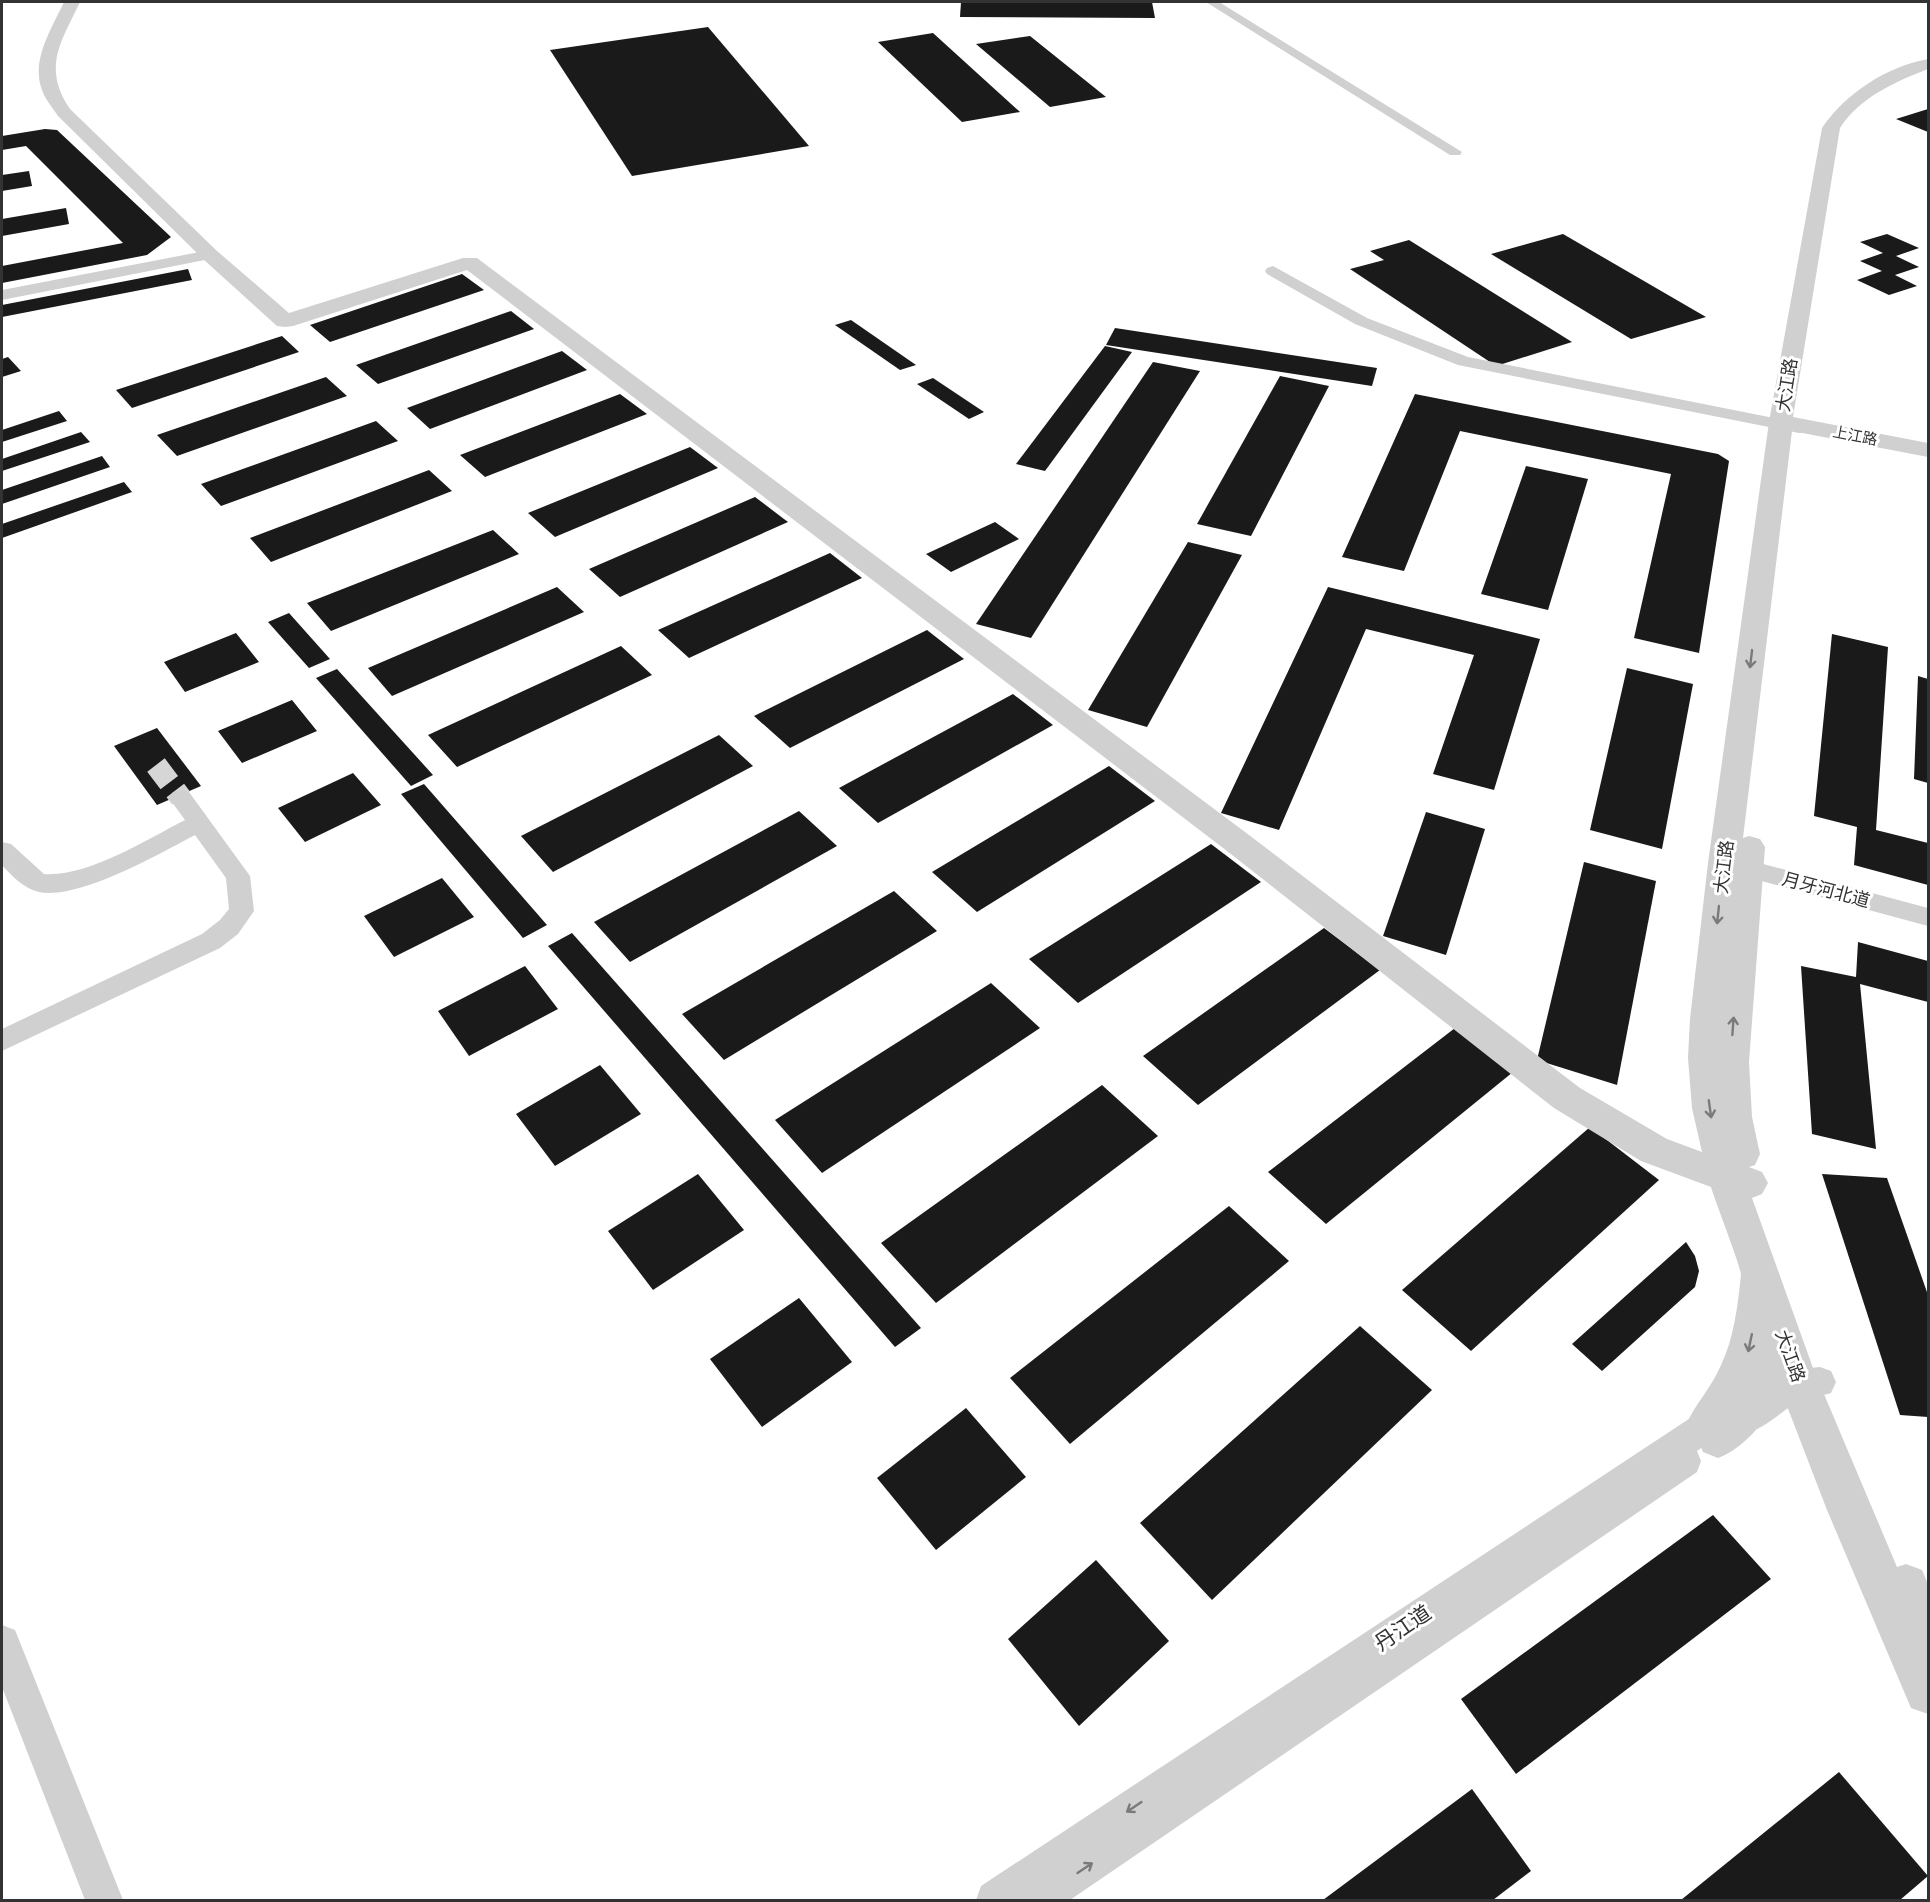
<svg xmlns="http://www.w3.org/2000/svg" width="1930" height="1902" viewBox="0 0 1930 1902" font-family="'Titillium Web','Noto Sans SC',sans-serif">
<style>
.building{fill:#1a1a1a}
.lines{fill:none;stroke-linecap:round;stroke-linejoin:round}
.minor-tunnel{stroke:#d6d6d6;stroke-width:22;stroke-dasharray:22 10;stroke-linecap:butt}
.minor{fill:#d0d0d0;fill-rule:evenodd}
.tertiary{fill:#d0d0d0;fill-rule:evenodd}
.oneway{stroke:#7a7a7a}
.labels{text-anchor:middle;stroke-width:6;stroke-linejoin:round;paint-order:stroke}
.far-street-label{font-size:15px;fill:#333;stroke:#fff}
.street-label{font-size:18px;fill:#333;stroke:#fff}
.near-street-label{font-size:21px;fill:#333;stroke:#fff}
</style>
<rect width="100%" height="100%" fill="#fff"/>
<g class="building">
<path d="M 961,2 L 1152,2 L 1155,18 L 960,17 Z"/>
<path d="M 708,27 L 809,146 L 632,176 L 550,50 Z"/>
<path d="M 933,33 L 1020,112 L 962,122 L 878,42 Z"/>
<path d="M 1030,36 L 1106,97 L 1050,107 L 976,44 Z"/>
<path d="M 1928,109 L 1928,132 L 1896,119 Z"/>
<path d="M 45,129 L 57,130 L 171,237 L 147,255 L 2,283 L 2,266 L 123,243 L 26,146 L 2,150 L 2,136 Z"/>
<path d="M 29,171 L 32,186 L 2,191 L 2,175 Z"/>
<path d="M 66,208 L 69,224 L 2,236 L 2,219 Z"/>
<path d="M 1563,234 L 1706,317 L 1631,339 L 1491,254 Z"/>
<path d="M 1887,234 L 1919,248 L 1896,256 L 1919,267 L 1895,275 L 1917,286 L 1889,295 L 1857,280 L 1882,271 L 1860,261 L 1883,253 L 1860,242 Z"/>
<path d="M 1409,240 L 1572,342 L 1496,366 L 1350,269 L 1384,260 L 1370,251 Z"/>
<path d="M 188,269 L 192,280 L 2,317 L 2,305 Z"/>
<path d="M 462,274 L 484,290 L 330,342 L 310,325 Z"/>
<path d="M 511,311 L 534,329 L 378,384 L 356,365 Z"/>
<path d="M 851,320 L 916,365 L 900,370 L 835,325 Z"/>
<path d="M 1115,328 L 1377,368 L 1372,386 L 1106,345 Z"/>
<path d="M 282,336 L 299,352 L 132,408 L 116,390 Z"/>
<path d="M 1105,346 L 1132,352 L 1045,471 L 1016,464 Z"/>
<path d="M 562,351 L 587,370 L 430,429 L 407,408 Z"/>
<path d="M 8,357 L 21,371 L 2,377 L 2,359 Z"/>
<path d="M 1153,362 L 1200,371 L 1031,638 L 976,624 Z"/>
<path d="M 1280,376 L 1329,386 L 1251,536 L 1197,524 Z"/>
<path d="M 326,377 L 347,396 L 177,456 L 157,435 Z"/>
<path d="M 933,378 L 984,412 L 969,419 L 917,384 Z"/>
<path d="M 620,394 L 647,414 L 485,477 L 460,455 Z"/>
<path d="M 1415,394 L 1718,454 L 1729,461 L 1699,653 L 1634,638 L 1671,474 L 1460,431 L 1404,571 L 1342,557 Z"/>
<path d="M 59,411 L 67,421 L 2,442 L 2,430 Z"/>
<path d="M 376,421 L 398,441 L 221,506 L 201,484 Z"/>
<path d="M 81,432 L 90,442 L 2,471 L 2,459 Z"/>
<path d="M 690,447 L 718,468 L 555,537 L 528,513 Z"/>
<path d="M 102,456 L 110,467 L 2,504 L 2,490 Z"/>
<path d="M 1526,466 L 1588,479 L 1548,610 L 1481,594 Z"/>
<path d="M 429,470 L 452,491 L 271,562 L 250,538 Z"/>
<path d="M 124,482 L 132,492 L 2,538 L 2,524 Z"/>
<path d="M 755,497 L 788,522 L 620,597 L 589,569 Z"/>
<path d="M 995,522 L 1019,539 L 951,572 L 926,554 Z"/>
<path d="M 493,530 L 519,554 L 331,631 L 307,603 Z"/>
<path d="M 1188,542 L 1242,555 L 1147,727 L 1088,710 Z"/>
<path d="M 830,553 L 862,578 L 689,658 L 658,630 Z"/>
<path d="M 557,587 L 584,612 L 392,696 L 368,668 Z"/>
<path d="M 1328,587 L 1540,639 L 1494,790 L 1433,774 L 1474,655 L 1366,629 L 1279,830 L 1221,813 Z"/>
<path d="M 289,613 L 330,659 L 309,668 L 268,622 Z"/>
<path d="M 927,630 L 964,659 L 790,748 L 754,716 Z"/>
<path d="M 236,633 L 259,662 L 185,692 L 164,662 Z"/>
<path d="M 1832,634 L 1888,647 L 1876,830 L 1928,843 L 1928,885 L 1854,865 L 1857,827 L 1814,816 Z"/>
<path d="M 621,646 L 652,675 L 457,767 L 428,735 Z"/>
<path d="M 1627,668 L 1693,684 L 1662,849 L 1590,830 Z"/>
<path d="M 337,669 L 433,775 L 411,786 L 316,678 Z"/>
<path d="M 1918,676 L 1928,679 L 1928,783 L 1914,779 Z"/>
<path d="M 1013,694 L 1053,725 L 878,823 L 839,788 Z"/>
<path d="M 292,700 L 317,731 L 242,763 L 218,731 Z"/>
<path d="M 157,728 L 201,786 L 157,805 L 114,746 Z"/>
<path d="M 719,735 L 753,766 L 553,872 L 521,836 Z"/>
<path d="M 1109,766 L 1155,801 L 977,912 L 932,872 Z"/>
<path d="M 353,773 L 381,805 L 305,842 L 278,808 Z"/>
<path d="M 424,784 L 547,925 L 523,938 L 401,794 Z"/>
<path d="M 799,811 L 837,846 L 630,962 L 594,922 Z"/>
<path d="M 1426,812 L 1485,829 L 1446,955 L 1383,936 Z"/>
<path d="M 1211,844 L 1261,882 L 1078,1003 L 1029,959 Z"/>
<path d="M 1584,862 L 1656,881 L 1617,1085 L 1537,1060 Z"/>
<path d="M 442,878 L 474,917 L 394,957 L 364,916 Z"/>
<path d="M 894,891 L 937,931 L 724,1060 L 682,1014 Z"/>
<path d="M 1324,928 L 1380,970 L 1198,1105 L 1143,1056 Z"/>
<path d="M 572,933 L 921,1328 L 895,1347 L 548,946 Z"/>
<path d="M 1858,942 L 1928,961 L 1928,1002 L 1860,984 L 1876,1149 L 1812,1134 L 1801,966 L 1856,977 Z"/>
<path d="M 525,966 L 558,1009 L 469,1056 L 438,1011 Z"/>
<path d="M 991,983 L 1040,1028 L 822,1173 L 775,1120 Z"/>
<path d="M 1455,1028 L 1513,1072 L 1326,1224 L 1268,1172 Z"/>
<path d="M 600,1065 L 641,1114 L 555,1166 L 516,1114 Z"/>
<path d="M 1102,1085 L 1158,1136 L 936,1303 L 881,1243 Z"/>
<path d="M 1590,1127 L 1659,1180 L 1471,1351 L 1402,1290 Z"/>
<path d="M 698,1174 L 744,1230 L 653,1290 L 608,1231 Z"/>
<path d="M 1822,1174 L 1887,1178 L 1928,1295 L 1928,1417 L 1900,1415 Z"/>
<path d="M 1229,1206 L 1289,1261 L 1070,1444 L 1010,1378 Z"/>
<path d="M 1686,1242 L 1695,1256 L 1699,1271 L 1695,1287 L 1602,1371 L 1572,1344 Z"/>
<path d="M 799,1298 L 852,1362 L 762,1427 L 710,1359 Z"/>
<path d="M 1360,1326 L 1432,1390 L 1212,1600 L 1140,1523 Z"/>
<path d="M 966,1408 L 1026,1477 L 936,1550 L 877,1478 Z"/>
<path d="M 1713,1515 L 1771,1579 L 1516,1774 L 1461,1699 Z"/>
<path d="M 1096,1560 L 1169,1641 L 1079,1726 L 1008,1639 Z"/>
<path d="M 1839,1772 L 1928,1876 L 1900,1900 L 1681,1900 Z"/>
<path d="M 1472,1789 L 1531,1871 L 1493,1900 L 1323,1900 Z"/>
</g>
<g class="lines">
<path class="minor-tunnel" d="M 156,765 L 181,798"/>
<g class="minor">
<path d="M 1206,2 L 1219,2 L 1462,152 L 1460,155 L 1450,155 Z"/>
<path d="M 210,250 L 215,252 L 218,255 L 215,258 L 2,300 L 2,290 Z"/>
<path d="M 1273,266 L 1367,318 L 1468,357 L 1799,423 L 1805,424 L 1808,428 L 1805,432 L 1799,433 L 1458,365 L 1355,324 L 1267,274 L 1265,271 L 1267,268 Z"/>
<path d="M 181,790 L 189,792 L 250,876 L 254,911 L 238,934 L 220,948 L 2,1051 L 2,1029 L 202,934 L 220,920 L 229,909 L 226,878 L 195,835 C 159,854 79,900 39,892 C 23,888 12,876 2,865 L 2,842 L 11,844 L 44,874 C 88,877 146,840 185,820 L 169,798 L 173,792 Z"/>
<path d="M 1730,855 L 1928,908 L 1928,926 L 1721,870 L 1718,864 L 1721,858 Z"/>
<path d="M 1820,1367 L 1831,1371 L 1836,1382 L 1831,1393 C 1822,1396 1811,1395 1803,1399 C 1784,1408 1770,1425 1750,1432 L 1739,1428 L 1734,1417 L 1739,1406 L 1788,1373 L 1799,1369 Z"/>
<path d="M 1718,1403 L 1729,1407 L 1734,1418 L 1729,1429 L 1697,1451 L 1701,1461 L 1697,1472 L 1070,1900 L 976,1900 L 981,1886 L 1707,1407 Z"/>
<path d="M 2,1625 L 15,1630 L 123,1900 L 85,1900 L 2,1687 Z"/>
</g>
<path class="tertiary" d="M 64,2 L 80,2 C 61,42 42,68 70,109 L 217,251 L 289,313 L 463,258 L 477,258 L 1249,835 L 1580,1088 L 1667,1139 L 1702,1152 L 1692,1108 L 1688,1058 L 1690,1019 L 1708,863 L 1769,422 L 1822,128 C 1846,93 1886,67 1928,59 L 1928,69 C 1895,82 1860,97 1840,128 L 1793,417 L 1928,443 L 1928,457 L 1792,431 L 1743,838 L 1749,836 L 1760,839 L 1765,847 L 1749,1062 L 1752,1117 L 1760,1154 L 1755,1165 L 1749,1167 L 1762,1172 L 1768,1183 L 1762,1194 L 1752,1198 L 1813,1368 L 1897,1567 L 1906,1564 L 1922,1570 L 1928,1584 L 1928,1714 L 1911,1708 L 1827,1510 L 1782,1393 C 1767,1419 1746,1447 1718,1458 L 1703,1452 L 1699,1442 L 1692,1439 L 1686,1425 C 1695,1404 1712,1387 1721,1365 C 1734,1338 1738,1304 1741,1275 C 1741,1267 1715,1201 1711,1187 L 1641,1161 L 1554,1108 L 1227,851 L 467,270 L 293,326 L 285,327 L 277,326 L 203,259 L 58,116 C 52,107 44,98 41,87 C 32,58 52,28 64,2 Z"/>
</g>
<defs><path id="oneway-shaft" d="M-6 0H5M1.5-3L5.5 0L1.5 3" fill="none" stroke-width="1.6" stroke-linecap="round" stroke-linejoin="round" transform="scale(1.5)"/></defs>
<g class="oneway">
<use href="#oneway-shaft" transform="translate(1751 659) rotate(97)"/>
<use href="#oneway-shaft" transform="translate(1718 915) rotate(96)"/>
<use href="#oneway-shaft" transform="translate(1733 1026) rotate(-86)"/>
<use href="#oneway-shaft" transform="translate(1710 1109) rotate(82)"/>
<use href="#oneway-shaft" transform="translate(1750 1343) rotate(102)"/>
<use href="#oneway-shaft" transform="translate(1134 1807) rotate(146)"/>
<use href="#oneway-shaft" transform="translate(1085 1868) rotate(-34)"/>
</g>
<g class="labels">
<g class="far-street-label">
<text transform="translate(1855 436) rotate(11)" y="5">上江路</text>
</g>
<g class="street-label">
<text transform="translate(1787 385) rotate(-81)" y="6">大江路</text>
<text transform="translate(1724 867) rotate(-83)" y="6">大江路</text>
<text transform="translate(1826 890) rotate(15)" y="6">月牙河北道</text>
<text transform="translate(1790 1356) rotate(70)" y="6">大江路</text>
</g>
<g class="near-street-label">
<text transform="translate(1403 1628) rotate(-34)" y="7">丹江道</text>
</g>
</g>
<rect width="1930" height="1902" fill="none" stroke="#333333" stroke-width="6"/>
</svg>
